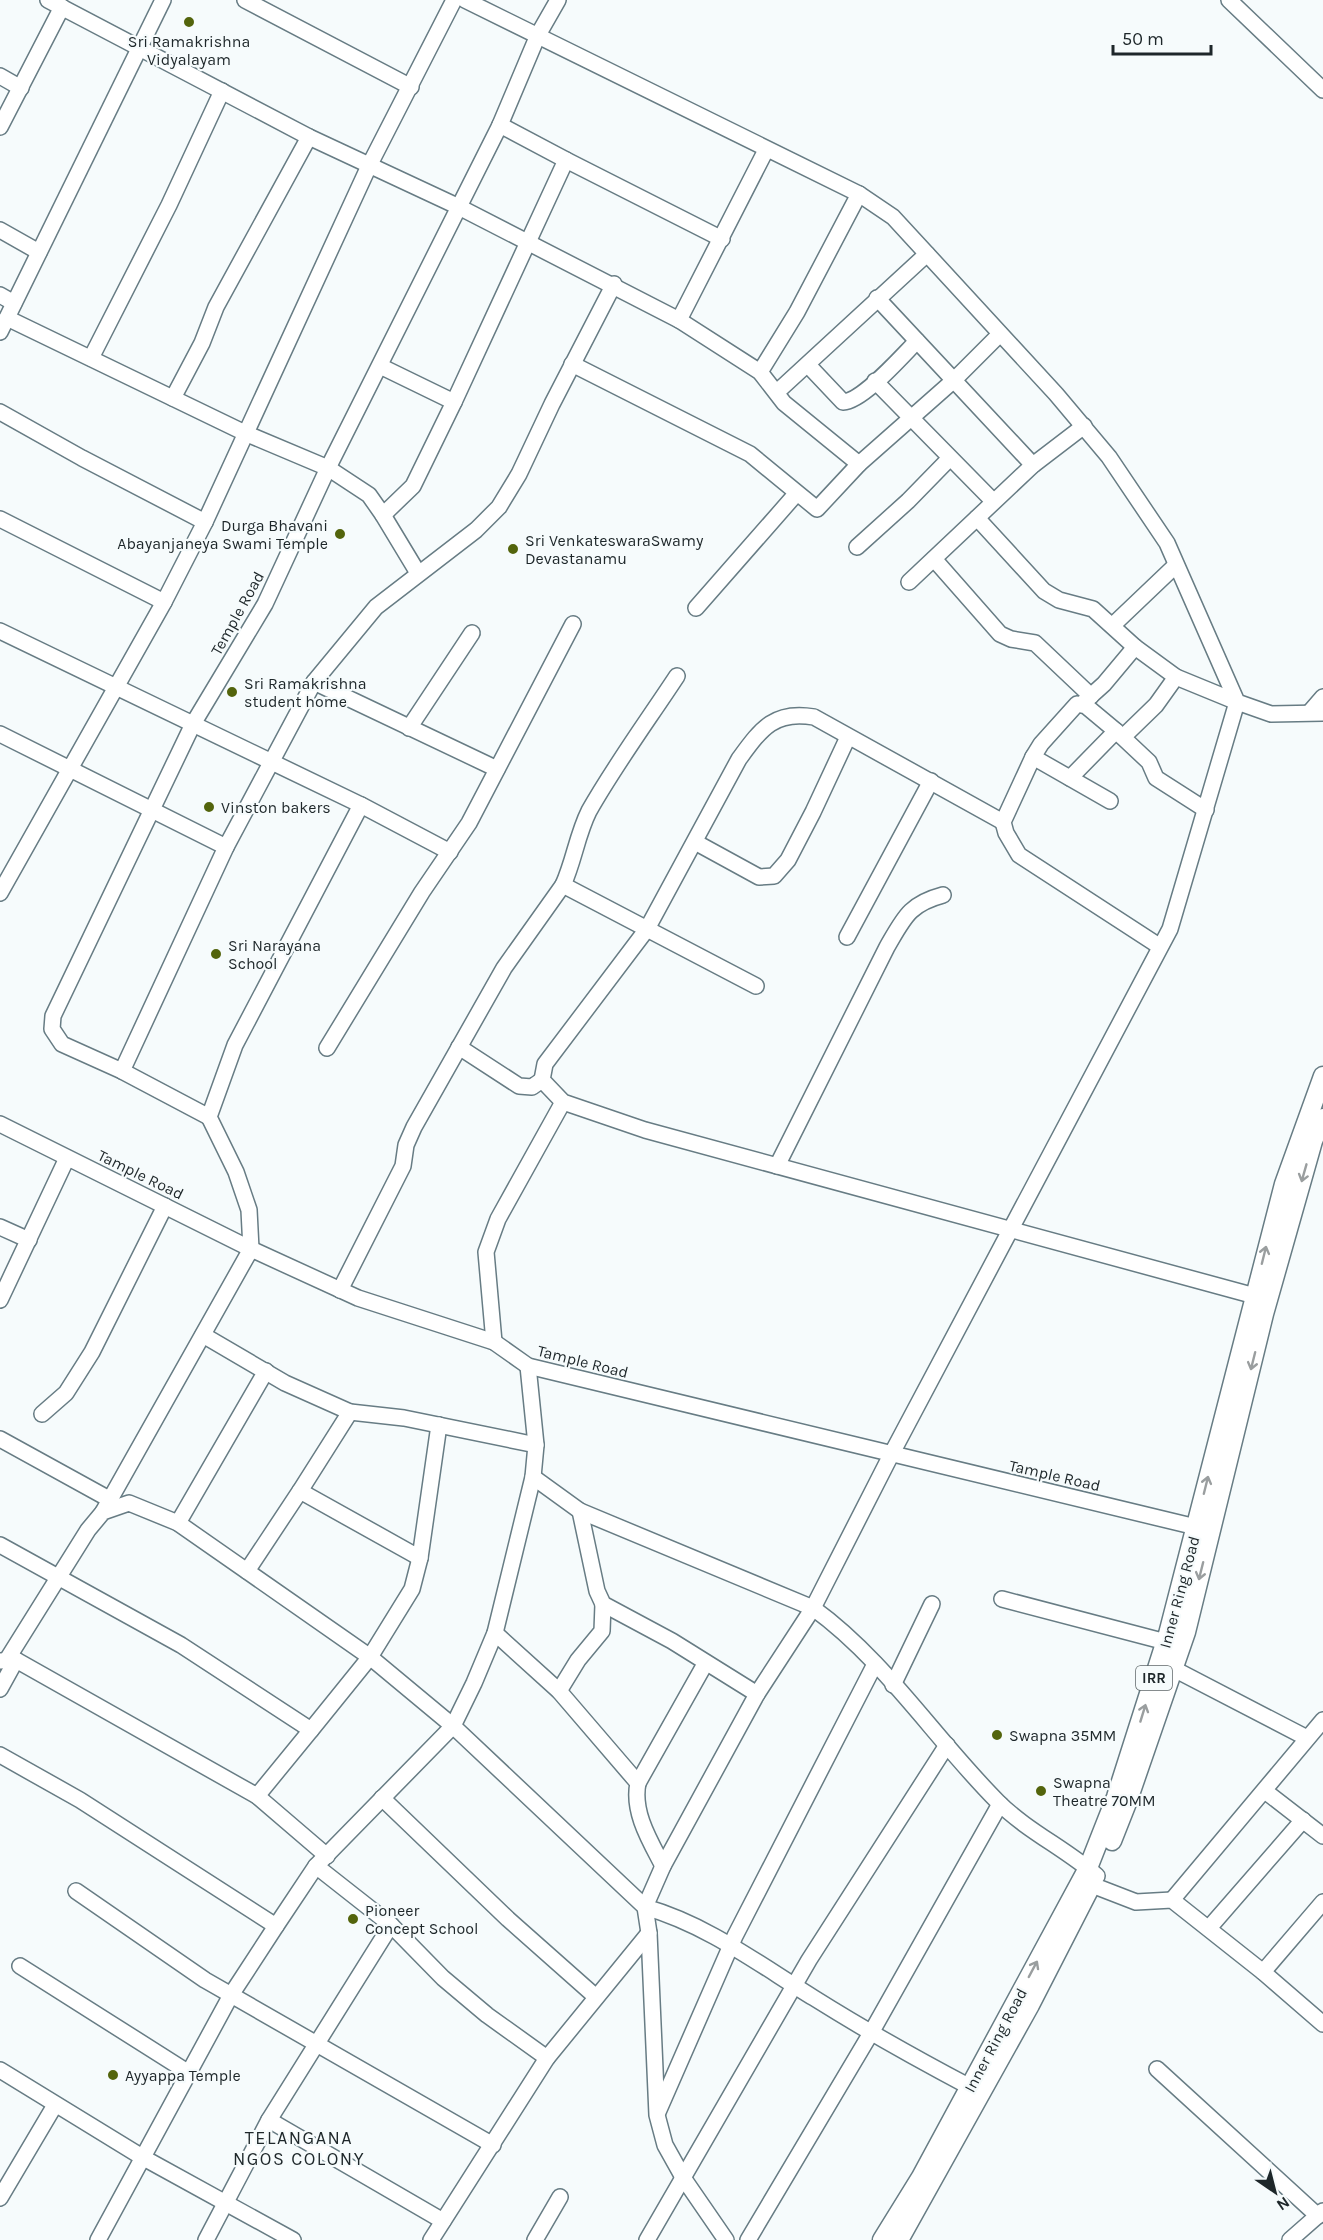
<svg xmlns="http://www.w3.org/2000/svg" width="1323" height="2240" viewBox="0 0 1323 2240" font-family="Karla,sans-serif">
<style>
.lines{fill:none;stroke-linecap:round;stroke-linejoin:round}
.minor-casing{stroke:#677c84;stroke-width:18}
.major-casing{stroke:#677c84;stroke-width:21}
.minor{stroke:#fff;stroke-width:15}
.major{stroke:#fff;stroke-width:18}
.oneway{stroke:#9a9e9f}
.poi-dot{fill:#53640c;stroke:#f6fbfc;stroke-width:2}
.labels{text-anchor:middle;stroke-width:4.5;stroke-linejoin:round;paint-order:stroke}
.shield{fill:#f6fbfc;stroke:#5f6769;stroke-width:1.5}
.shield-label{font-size:15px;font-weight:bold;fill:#1e272a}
.poi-label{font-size:16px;fill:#1e272a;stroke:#f6fbfc;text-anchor:start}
.street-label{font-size:16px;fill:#1e272a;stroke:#f6fbfc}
.neighbourhood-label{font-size:18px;letter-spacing:1.5px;fill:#1e272a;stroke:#f6fbfc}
</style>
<rect width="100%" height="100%" fill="#f6fbfc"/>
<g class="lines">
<g class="minor-casing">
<g id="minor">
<path d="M 48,0 L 309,137 L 459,207 L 679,320 L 760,372 L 784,403 L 859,464"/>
<path d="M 245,0 L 411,87"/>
<path d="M 465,0 L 859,194 L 893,217 L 1056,394 L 1109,457 L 1167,543 L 1237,702 L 1271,714 L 1323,713"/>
<path d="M 1229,0 L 1323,90"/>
<path d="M 0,76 L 21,88"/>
<path d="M 0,127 L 62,7"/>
<path d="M 566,160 L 722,239"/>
<path d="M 0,230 L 39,252"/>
<path d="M 0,295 L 14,303"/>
<path d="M 877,298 L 1033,465"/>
<path d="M 7,318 L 245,433 L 328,468 L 369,495 L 383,515 L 413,486 L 454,402"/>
<path d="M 679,320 L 766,150"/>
<path d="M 0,332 L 163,0"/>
<path d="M 91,358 L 169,205 L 222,91"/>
<path d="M 572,364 L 750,454 L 817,509 L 859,464 L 953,381 L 1000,334"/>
<path d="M 808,365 L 843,402 C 863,401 902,356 917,341"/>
<path d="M 380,366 L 454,402 L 566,160 L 500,125"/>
<path d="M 760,372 L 797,312 L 859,194"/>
<path d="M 875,381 L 993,501"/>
<path d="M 777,392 L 927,254"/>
<path d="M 173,398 L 202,343 L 216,307 L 309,137"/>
<path d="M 0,412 L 82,458 L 205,522"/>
<path d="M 383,515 L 418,573"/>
<path d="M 0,519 L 164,602"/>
<path d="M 857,547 L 908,501 L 949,459"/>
<path d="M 934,559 L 1000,634 L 1011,639 L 1035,643 L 1091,696"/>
<path d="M 909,582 L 1033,465 L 1084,426"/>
<path d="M 696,608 L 796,494"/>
<path d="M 1113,625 L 1176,565"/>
<path d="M 0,631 L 361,805 L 235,1045 L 209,1117 L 236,1172 L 249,1210 L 251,1249 L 103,1512"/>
<path d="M 314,682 L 497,769"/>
<path d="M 1084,702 L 1104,684 L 1135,647"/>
<path d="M 1310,712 L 1323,697"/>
<path d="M 409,728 L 472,633"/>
<path d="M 0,734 L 226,847"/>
<path d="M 1123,737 L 1156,705 L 1176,677"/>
<path d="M 1033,757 L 1003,822 L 1006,833 L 1019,855 L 1159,946"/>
<path d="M 1070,778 L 1116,731"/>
<path d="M 1110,801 L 1033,757 L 1041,744 L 1077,704 L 1086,706 L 1116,731 L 1149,762 L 1156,778 L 1206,810"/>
<path d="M 361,805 L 450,852"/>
<path d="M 1003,822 L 814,717 C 774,710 761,729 739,759 L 647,929 L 545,1064 L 542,1080 L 563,1102 L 645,1130 L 1255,1296"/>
<path d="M 695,842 L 759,877 L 774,876 L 788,860 L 813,812 L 848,737"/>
<path d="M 563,885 C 574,861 577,835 589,811 C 615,765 648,720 677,676"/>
<path d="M 0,893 L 164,602 L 205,522 L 369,166 L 454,0"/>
<path d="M 847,937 L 931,781"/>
<path d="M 459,1047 L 519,1086 L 532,1087 L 542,1080"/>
<path d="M 327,1048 L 422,892 L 469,823 L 573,624"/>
<path d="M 122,1071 L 226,847 L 314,682 L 376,607 L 476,530 L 499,507 L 519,474 L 552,404 L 614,284"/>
<path d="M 209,1117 L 122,1071 L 62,1044 L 52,1029 L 53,1016 L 193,724 L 265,604 L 328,468 L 500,125 L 538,35 L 558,0"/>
<path d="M 0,1124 L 251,1249 L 358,1298 L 494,1342 L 528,1366 L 1196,1527"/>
<path d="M 777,1166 L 887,947 C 904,918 909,904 943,895"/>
<path d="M 0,1227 L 29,1240"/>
<path d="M 340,1290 L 403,1166 L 406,1145 L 414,1127 L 504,968 L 563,885 L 756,986"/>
<path d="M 0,1300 L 67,1158"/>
<path d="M 203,1335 L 285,1383 L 350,1412 L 404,1418 L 536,1445"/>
<path d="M 494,1342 L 486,1252 L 498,1219 L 563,1102"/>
<path d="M 42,1414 L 66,1393 L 92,1352 L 165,1206"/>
<path d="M 0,1439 L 109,1499"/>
<path d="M 533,1477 L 580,1511 L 813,1608 C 885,1660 935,1739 998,1802 C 1027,1831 1066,1849 1097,1876"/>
<path d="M 300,1491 L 350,1412"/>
<path d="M 580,1511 L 597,1591 L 603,1604 L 672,1641 L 757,1694"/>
<path d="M 178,1523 L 266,1371"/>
<path d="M 0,1545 L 181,1645 L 311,1730 L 370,1657 L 412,1589 L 420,1558 L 439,1425"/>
<path d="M 247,1571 L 300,1491 L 420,1558"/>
<path d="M 1002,1599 L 1166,1642"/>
<path d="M 495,1633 L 559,1691 L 638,1783 C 632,1812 650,1841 663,1866"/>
<path d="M 8,1658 L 88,1530 L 103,1512 L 129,1503 L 178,1523 L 370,1657 L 453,1726 L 645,1907 L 649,1933 L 657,2115 L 665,2145 L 684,2179 L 726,2240"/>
<path d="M 0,1661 L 16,1660 L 257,1796 L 327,1856"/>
<path d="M 1174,1669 L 1307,1738"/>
<path d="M 893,1685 L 932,1604"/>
<path d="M 0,1689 L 16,1660"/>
<path d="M 559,1691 L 578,1660 L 602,1631 L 603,1604"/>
<path d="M 0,1755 L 80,1800 L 276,1926"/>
<path d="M 638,1783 L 705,1664"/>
<path d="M 1265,1791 L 1323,1836"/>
<path d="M 257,1796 L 311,1730"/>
<path d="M 382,1798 L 508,1919 L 596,1997"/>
<path d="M 316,1866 L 391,1925 L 443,1978 L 487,2015 L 547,2058"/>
<path d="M 1092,1885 L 1136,1902 L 1172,1900 L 1263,1972 L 1323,2024"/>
<path d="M 76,1891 L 205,1980 L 493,2145"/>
<path d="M 1172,1900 L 1323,1720"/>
<path d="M 1209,1928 L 1303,1820"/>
<path d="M 20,1966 L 189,2073"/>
<path d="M 1263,1972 L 1323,1902"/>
<path d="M 1157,2069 L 1318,2216"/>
<path d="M 0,2070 L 142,2157 L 293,2240"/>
<path d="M 970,2087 C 917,2059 865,2030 814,1998 C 760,1965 708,1925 645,1907 L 663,1866 L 757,1694 L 813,1608 L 891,1455 L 1170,929 L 1237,702 L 1176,677 L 1135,647 L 1093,609 L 1059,600 L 1044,591 L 977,518"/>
<path d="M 658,2112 L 735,1936 L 875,1664"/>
<path d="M 269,2120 L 391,1925"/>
<path d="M 0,2198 L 55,2105"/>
<path d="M 98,2240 L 231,1995 L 276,1926 L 316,1866 L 453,1726 L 474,1683 L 495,1633 L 533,1477 L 536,1445 L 528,1366"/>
<path d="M 206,2240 L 269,2120 L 443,2221"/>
<path d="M 431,2240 L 547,2058 L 649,1933"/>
<path d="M 535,2240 L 560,2197"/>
<path d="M 647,2240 L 809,1960 L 947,1745"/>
<path d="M 748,2240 L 871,2033 L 1000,1804"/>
<path d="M 1290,2240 L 1323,2211"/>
</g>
</g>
<g class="major-casing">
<g id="major">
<path d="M 1112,1841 L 1127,1803 L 1186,1632 L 1264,1314 L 1313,1141 L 1323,1118"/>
<path d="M 882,2240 L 921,2177 L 1088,1868 L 1116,1797 L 1168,1634 L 1284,1184 L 1323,1076"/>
<path d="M 899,2240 L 1030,2005 L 1090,1888"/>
</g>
</g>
<use href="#minor" class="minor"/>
<use href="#major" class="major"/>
</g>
<defs><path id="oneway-shaft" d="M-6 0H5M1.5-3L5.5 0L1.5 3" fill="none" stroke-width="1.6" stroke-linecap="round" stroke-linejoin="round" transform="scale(1.5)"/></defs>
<g class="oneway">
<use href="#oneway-shaft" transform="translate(1304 1173) rotate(106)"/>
<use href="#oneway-shaft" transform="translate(1264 1255) rotate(-76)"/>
<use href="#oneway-shaft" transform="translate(1253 1361) rotate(104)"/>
<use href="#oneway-shaft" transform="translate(1206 1485) rotate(-76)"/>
<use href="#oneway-shaft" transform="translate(1201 1571) rotate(104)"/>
<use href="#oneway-shaft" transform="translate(1143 1713) rotate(-73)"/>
<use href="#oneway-shaft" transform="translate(1033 1969) rotate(-62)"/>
</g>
<g class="poi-dot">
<circle cx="189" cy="22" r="6"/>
<circle cx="340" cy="534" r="6"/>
<circle cx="513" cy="549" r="6"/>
<circle cx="232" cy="692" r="6"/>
<circle cx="209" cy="807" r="6"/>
<circle cx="216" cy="954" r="6"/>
<circle cx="997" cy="1735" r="6"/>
<circle cx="1041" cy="1791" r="6"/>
<circle cx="353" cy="1919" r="6"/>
<circle cx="113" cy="2075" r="6"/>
</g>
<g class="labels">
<rect class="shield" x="1136" y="1666" width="36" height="24" rx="4.5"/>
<g class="shield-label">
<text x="1154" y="1683">IRR</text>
</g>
<g class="poi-label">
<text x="189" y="47" text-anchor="middle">Sri Ramakrishna<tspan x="189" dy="18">Vidyalayam</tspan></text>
<text x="328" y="531" text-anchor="end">Durga Bhavani<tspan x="328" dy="18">Abayanjaneya Swami Temple</tspan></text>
<text x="525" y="546">Sri VenkateswaraSwamy<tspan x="525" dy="18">Devastanamu</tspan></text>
<text x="244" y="689">Sri Ramakrishna<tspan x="244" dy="18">student home</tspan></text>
<text x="221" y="813">Vinston bakers</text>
<text x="228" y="951">Sri Narayana<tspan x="228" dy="18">School</tspan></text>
<text x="1009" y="1741">Swapna 35MM</text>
<text x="1053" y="1788">Swapna<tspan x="1053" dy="18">Theatre 70MM</tspan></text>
<text x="365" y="1916">Pioneer<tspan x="365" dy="18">Concept School</tspan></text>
<text x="125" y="2081">Ayyappa Temple</text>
</g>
<g class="street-label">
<text transform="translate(237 613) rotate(-61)" y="6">Temple Road</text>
<text transform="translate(141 1174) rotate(26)" y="6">Tample Road</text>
<text transform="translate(583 1361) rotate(14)" y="6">Tample Road</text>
<text transform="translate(1055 1475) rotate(13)" y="6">Tample Road</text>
<text transform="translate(1179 1592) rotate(-75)" y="6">Inner Ring Road</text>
<text transform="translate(995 2040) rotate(-62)" y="6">Inner Ring Road</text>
</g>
<g class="neighbourhood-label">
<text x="299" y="2144">TELANGANA<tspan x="299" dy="21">NGOS COLONY</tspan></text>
</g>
</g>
<g transform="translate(1275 2192) rotate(145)" stroke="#f6fbfc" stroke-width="4.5" paint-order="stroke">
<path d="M0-4.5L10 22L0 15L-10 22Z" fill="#1e272a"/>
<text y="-9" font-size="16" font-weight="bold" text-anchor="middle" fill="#1e272a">N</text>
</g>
<path d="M1113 45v9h98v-9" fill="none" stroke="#1e272a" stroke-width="3"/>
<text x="1122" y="45" font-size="18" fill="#1e272a" stroke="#f6fbfc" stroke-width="4.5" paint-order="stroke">50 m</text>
</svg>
